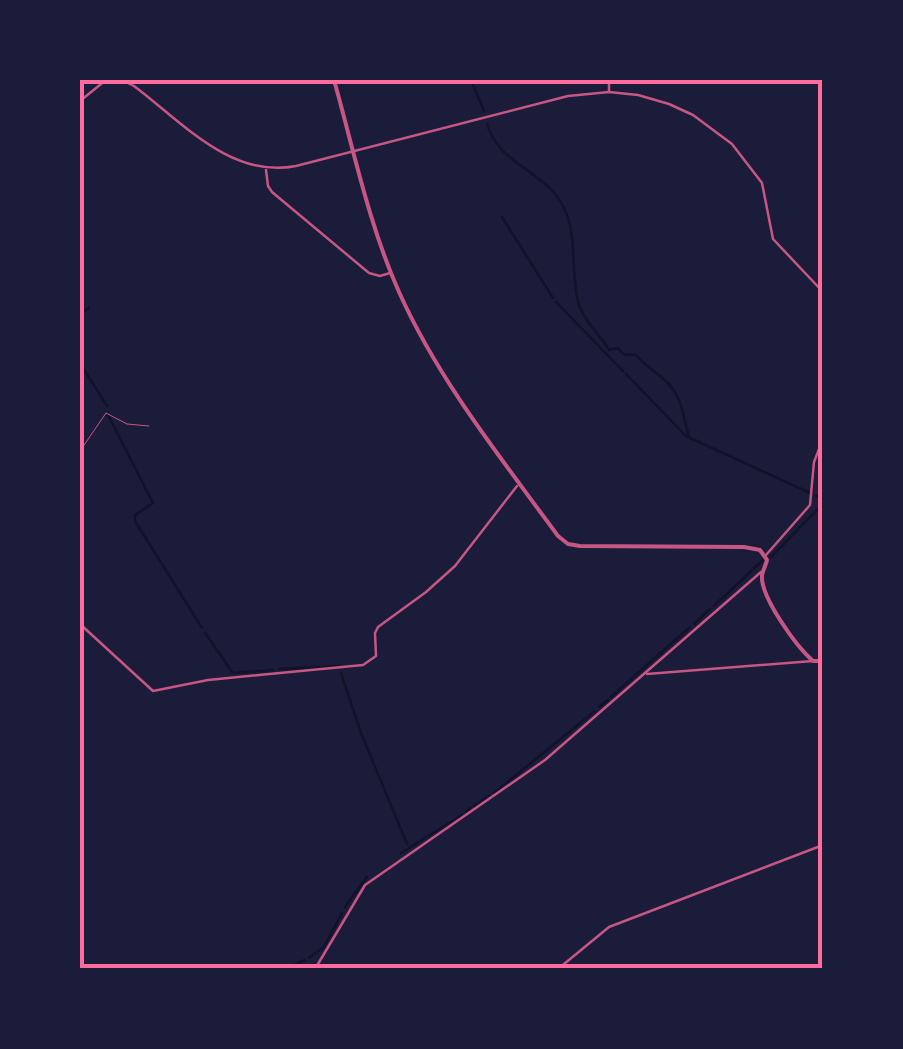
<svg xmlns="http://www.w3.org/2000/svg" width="903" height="1049" viewBox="0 0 903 1049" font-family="'Sofia Sans Condensed',sans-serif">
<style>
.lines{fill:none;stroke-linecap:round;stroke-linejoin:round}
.stream{stroke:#12122b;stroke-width:2.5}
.service{stroke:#c65784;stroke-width:1}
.minor{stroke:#c65784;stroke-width:2.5}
.tertiary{stroke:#c65784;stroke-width:4}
.neatline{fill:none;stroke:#ff6b9d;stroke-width:4}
</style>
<rect width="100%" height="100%" fill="#1b1b3a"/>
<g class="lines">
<g class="stream">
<path d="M 471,80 L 484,111"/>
<path d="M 487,124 C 498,161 533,167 555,194 C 582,226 568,268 579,305 C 585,323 600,334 609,350 L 618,348 L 623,354 L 636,355 C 648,370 669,378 677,396 C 684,409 684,425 690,438"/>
<path d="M 502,217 L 553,298"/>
<path d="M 556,302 L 623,371"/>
<path d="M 80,314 L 89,308"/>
<path d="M 80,363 L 107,406"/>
<path d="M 626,374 L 686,436 L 810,493"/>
<path d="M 108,415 L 153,503 L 135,515 L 135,521 L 202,628"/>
<path d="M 816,496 L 823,498"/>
<path d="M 771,557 L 823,504"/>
<path d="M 714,606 L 763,560"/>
<path d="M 694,624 L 710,609"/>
<path d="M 205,633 L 233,673 L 273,670"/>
<path d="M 279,669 L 340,666"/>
<path d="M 341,673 L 361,733 L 407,844"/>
<path d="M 611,697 L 690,627"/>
<path d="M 599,707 L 608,700"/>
<path d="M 494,793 L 595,711"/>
<path d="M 474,806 L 489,796"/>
<path d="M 466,812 L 470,808"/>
<path d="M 401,853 L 462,815"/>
<path d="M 345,907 L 367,877"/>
<path d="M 309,958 L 324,947 L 342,913"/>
<path d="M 286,969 L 305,960"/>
</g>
<path class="service" d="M 80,451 L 106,413 L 127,424 L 149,426"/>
<g class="minor">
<path d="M 122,80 L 134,86 C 182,122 231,179 296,166 L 568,96 L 609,92 L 638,95 L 669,104 L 693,115 L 732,144 L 762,183 L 773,239 L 823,292"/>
<path d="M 609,91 L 609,80"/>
<path d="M 80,101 L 106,80"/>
<path d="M 266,170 L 268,186 L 272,192 L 369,273 L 380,276 L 390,273"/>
<path d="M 766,555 L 810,505 L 814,462 L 823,439"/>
<path d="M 80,624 L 153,691 L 208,680 L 363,665 L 376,656 L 375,633 L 378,627 L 426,592 L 455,566 L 517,486"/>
<path d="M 647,674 L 813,661"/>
<path d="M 315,969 L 365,885 L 545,760 L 761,572"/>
<path d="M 558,969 L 609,927 L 823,845"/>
</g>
<path class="tertiary" d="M 334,80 C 354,151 369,225 399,292 C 439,381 501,458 558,536 L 568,544 L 580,546 L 744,547 L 760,550 L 767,560 C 766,565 763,570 762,575 C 760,597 797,647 813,661 L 823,661"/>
</g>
<rect width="903" height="1049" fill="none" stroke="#1b1b3a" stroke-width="165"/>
<rect x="82" y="82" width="738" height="884" class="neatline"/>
</svg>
